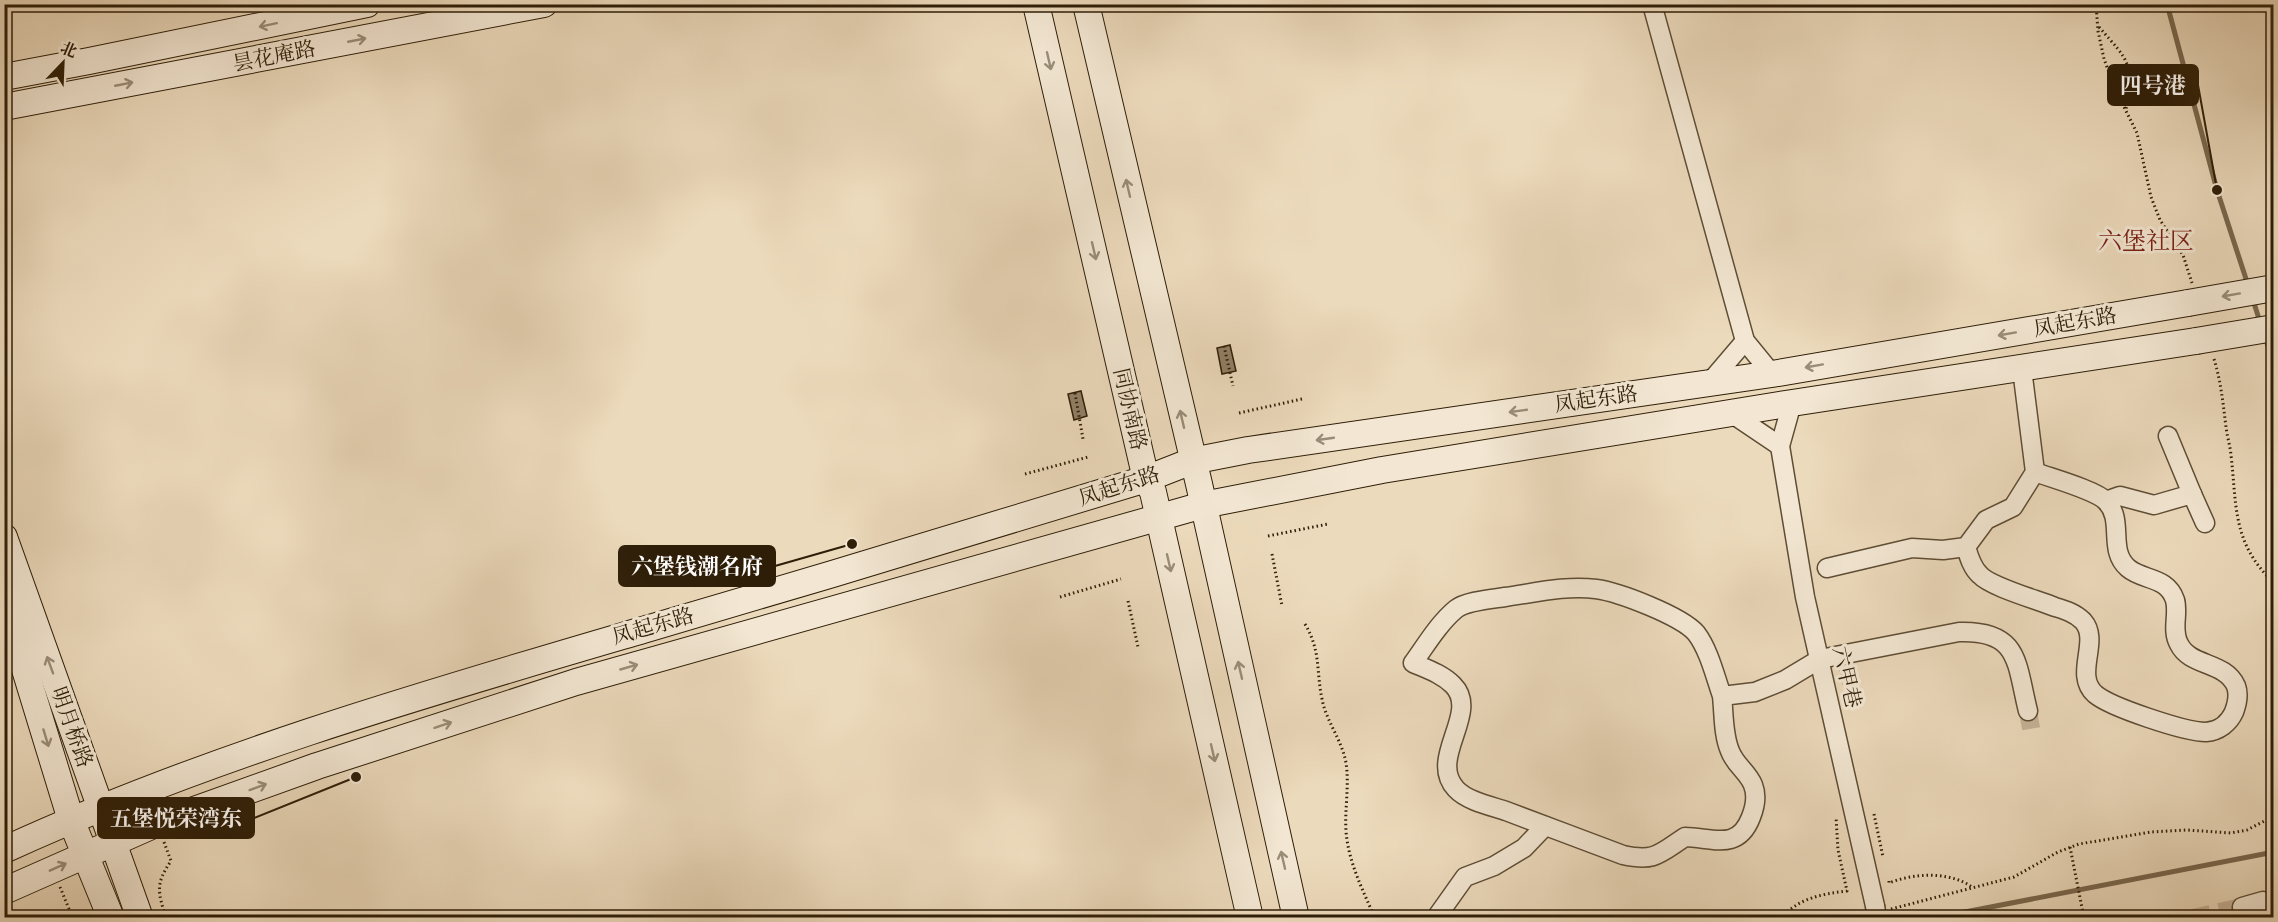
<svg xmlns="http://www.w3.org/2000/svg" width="2278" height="922" viewBox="0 0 2278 922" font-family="'EB Garamond','Noto Serif SC',serif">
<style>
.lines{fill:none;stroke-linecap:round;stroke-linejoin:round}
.stream{stroke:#79684f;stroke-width:5}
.building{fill:#918066;stroke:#2e1e08;stroke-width:1.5}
.street-tunnel{stroke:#c6b498;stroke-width:18;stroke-dasharray:18 9;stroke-linecap:butt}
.street-casing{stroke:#5e4d35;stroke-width:21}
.secondary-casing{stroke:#2e1e08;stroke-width:28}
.path{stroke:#2e1e08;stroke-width:3;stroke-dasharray:1.5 3;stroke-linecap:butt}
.street{stroke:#f3e7d3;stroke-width:18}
.secondary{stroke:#f3e7d3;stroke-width:26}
.street-bridge-casing{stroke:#5e4d35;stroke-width:21;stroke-linecap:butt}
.secondary-bridge-casing{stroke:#2e1e08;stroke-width:28;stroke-linecap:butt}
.street-bridge{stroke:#f3e7d3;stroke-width:18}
.secondary-bridge{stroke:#f3e7d3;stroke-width:26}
.oneway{stroke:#9a8d78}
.labels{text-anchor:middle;stroke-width:6;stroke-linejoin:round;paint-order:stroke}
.street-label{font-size:21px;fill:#2e1e08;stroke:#f3e7d3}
.quarter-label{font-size:24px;fill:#7a1f14;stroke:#f3e7d3}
.leader{fill:none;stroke:#2e1e08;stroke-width:2}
.callout-dot{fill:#2e1e08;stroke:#f3e7d3;stroke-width:2}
.callout{fill:#2e1e08;stroke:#2e1e08;stroke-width:2}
.callout-label{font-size:22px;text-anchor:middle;font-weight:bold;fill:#fff}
</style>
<rect width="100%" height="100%" fill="#ecdabc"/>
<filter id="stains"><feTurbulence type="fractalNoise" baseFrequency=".00333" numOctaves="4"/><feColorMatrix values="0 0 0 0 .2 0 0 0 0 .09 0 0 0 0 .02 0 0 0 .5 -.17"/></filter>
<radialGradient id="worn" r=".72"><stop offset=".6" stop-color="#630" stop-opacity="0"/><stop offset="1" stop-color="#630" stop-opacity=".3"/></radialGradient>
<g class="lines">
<g class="stream">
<path d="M 2167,4 L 2217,190 L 2248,285"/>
<path d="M 2253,300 L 2260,322"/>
<path d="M 2265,337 L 2274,364"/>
<path d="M 1934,918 L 2274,852"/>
</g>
</g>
<g class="building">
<path d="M 1230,345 L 1236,371 L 1222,374 L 1217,348 Z"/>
<path d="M 1081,391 L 1087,416 L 1074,420 L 1068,394 Z"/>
</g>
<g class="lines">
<g class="street-tunnel">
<path d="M 2028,711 L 2032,734"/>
<path d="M 2193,918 L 2242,907"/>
</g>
<g class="street-casing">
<g id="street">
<path d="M 1652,4 L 1745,341 L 1772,374"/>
<path d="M 1710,382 L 1745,341"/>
<path d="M 1792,403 L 1780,446 L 1805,597 L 1875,906"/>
<path d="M 1731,413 L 1780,446"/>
<path d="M 2192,494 L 2205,523"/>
<path d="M 2106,501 L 2120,496 L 2154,505 L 2192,494 L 2168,436"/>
<path d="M 1966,547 C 1969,557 1972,568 1980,575 C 1991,587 2038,600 2055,607 C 2065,610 2075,613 2083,621 C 2101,641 2073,674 2095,694 C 2110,707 2185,732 2206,732 C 2219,731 2229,723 2234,712 C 2237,704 2239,694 2236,686 C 2225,661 2190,667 2179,644 C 2171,630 2179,614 2175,600 C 2167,576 2143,581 2128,568 C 2107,550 2125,520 2106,501 C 2095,490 2051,478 2035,472"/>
<path d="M 1827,568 L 1912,548 L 1943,550 L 1966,547 L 1986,520 L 2013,507 L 2035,472 L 2022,369"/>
<path d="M 1722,696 C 1724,714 1723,735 1730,751 C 1735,765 1748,772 1753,785 C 1757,795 1755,807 1751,817 C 1738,851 1714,838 1685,837 C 1659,854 1655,862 1623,855 C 1584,840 1545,826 1506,811 C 1491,806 1467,801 1456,789 C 1427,758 1481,713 1453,685 C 1442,674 1427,669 1413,663 C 1426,645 1439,623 1456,609 C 1466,601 1492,599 1505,597 C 1534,593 1566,585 1596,589 C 1619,592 1681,616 1696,633 C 1709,650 1715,676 1722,696 L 1755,692 L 1785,680 L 1820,659 L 1959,632 C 2020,630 2016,663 2028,711"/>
<path d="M 2242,907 L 2263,901 L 2274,903"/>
<path d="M 1438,918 L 1438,915 L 1465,877 L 1494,866 L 1524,848 L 1545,826"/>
</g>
</g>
<g class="secondary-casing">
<g id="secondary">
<path d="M 1036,4 L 1146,479 L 1153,492 L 1250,918"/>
<path d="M 1086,4 L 1199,484 L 1296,918"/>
<path d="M 4,77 L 89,61 L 367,4"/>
<path d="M 4,107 L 544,4"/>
<path d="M 4,537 L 140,918"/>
<path d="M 4,601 L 71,820 L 111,918"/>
<path d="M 4,850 C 209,756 428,693 643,630 C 811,581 979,530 1146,479 L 1192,461 L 1248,450 L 1772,374 L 2188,303"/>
<path d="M 4,891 L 158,823 L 317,766 L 576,682 L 1203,505 L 1382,470 L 1792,403 L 2196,341"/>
</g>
</g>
<g class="path">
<path d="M 2096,4 L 2098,31 L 2104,59 L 2115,89 L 2137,133 L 2151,197 L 2160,220 L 2183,255 L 2192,283"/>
<path d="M 2099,27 C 2130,63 2133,61 2126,109"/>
<path d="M 1224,346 L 1233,386"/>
<path d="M 2214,359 C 2221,382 2223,403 2226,427 C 2227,436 2230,445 2231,455 C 2237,507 2232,543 2274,583"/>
<path d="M 1075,393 L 1083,439"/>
<path d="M 1239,413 L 1302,399"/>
<path d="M 1025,474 L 1088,457"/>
<path d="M 1268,536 L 1328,524"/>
<path d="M 1272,554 L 1282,606"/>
<path d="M 1060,597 L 1121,579"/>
<path d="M 1128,601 L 1138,647"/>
<path d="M 1305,624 C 1321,651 1316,670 1322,699 C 1326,721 1342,740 1346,763 C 1350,788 1343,815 1347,840 C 1351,867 1364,893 1375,918"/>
<path d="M 1841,670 L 1845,687"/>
<path d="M 1874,814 L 1883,857"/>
<path d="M 164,842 L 171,861 C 155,884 158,892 166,918"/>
<path d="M 2070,847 L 2084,918"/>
<path d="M 1889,881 L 1889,883 C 1914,873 1949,871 1972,887"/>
<path d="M 60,887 L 71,914 L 79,918"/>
<path d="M 1891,909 L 2014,877 L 2058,852 L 2079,844 L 2151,832 L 2187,830 L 2231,833 L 2247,830 L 2274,816"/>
<path d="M 1781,918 C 1799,898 1822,894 1847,891 L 1838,850 L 1836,817"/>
<path d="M 1839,918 L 1861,915"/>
</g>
<use href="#street" class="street"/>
<use href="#secondary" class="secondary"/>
<g class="street-bridge-casing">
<path id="street-bridge" d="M 1875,906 L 1877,918"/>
</g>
<g class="secondary-bridge-casing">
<g id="secondary-bridge">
<path d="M 2188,303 L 2274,288"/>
<path d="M 2196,341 L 2274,328"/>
</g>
</g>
<use href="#street-bridge" class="street-bridge"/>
<use href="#secondary-bridge" class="secondary-bridge"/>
</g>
<defs><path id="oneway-shaft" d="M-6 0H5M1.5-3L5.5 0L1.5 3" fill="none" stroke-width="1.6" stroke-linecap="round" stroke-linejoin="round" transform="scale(1.5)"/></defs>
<g class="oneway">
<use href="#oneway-shaft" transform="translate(268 25) rotate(168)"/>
<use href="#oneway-shaft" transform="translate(357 40) rotate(-11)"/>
<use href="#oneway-shaft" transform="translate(1049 61) rotate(77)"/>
<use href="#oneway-shaft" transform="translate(124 84) rotate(-11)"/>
<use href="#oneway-shaft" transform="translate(1128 188) rotate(-103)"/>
<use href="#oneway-shaft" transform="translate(1094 251) rotate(77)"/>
<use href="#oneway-shaft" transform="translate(2231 295) rotate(170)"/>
<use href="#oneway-shaft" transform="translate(2007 334) rotate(170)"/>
<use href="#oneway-shaft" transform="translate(1814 366) rotate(170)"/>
<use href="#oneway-shaft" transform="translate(1518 411) rotate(172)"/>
<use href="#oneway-shaft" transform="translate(1182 419) rotate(-103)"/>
<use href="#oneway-shaft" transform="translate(1325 439) rotate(172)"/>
<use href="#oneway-shaft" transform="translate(1169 563) rotate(77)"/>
<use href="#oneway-shaft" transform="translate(50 665) rotate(-110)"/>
<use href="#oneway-shaft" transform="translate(629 667) rotate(-16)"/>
<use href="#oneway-shaft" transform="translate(1240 670) rotate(-103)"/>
<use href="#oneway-shaft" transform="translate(443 725) rotate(-18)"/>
<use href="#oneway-shaft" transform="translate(46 738) rotate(73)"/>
<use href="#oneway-shaft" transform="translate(1213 753) rotate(77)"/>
<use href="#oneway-shaft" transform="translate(258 787) rotate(-20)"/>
<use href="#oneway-shaft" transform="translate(1283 860) rotate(-103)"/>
<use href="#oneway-shaft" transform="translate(58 867) rotate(-24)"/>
</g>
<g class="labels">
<g class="street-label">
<text transform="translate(274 56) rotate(-11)" y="7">昙花庵路</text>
<text transform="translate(2075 322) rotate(-10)" y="7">凤起东路</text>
<text transform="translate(1596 399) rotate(-8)" y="7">凤起东路</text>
<text transform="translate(1130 409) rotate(77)" y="7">同协南路</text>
<text transform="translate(1119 486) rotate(-18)" y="7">凤起东路</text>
<text transform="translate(653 626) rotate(-16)" y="7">凤起东路</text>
<text transform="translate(1847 677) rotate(77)" y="7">六甲巷</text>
<text transform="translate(72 727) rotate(70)" y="7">明月桥路</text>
</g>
<g class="quarter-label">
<text x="2146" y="249">六堡社区</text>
</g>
</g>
<path class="leader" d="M2217 190L2198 85M852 544L775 566M356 777L254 818"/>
<g class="callout-dot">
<circle cx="2217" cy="190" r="6"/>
<circle cx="852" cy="544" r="6"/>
<circle cx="356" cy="777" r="6"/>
</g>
<g class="callout">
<rect x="2108" y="65" width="90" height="40" rx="6"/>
<rect x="619" y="546" width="156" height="40" rx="6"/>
<rect x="98" y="798" width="156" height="40" rx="6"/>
</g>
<g class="callout-label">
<text x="2153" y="93">四号港</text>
<text x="697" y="574">六堡钱潮名府</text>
<text x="176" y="826">五堡悦荣湾东</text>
</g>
<rect width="2278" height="922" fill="none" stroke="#ecdabc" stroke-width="24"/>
<rect x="6" y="6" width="2266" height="910" fill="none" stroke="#2e1e08" stroke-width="3"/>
<rect x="12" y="12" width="2254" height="898" fill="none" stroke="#2e1e08" stroke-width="1.5"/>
<g transform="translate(63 63) rotate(23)" stroke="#f3e7d3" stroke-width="4.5" paint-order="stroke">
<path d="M0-4.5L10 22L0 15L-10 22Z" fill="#2e1e08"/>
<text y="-9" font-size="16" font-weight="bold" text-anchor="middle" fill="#2e1e08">北</text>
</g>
<rect width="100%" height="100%" filter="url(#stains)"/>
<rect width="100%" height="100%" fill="url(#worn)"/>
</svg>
